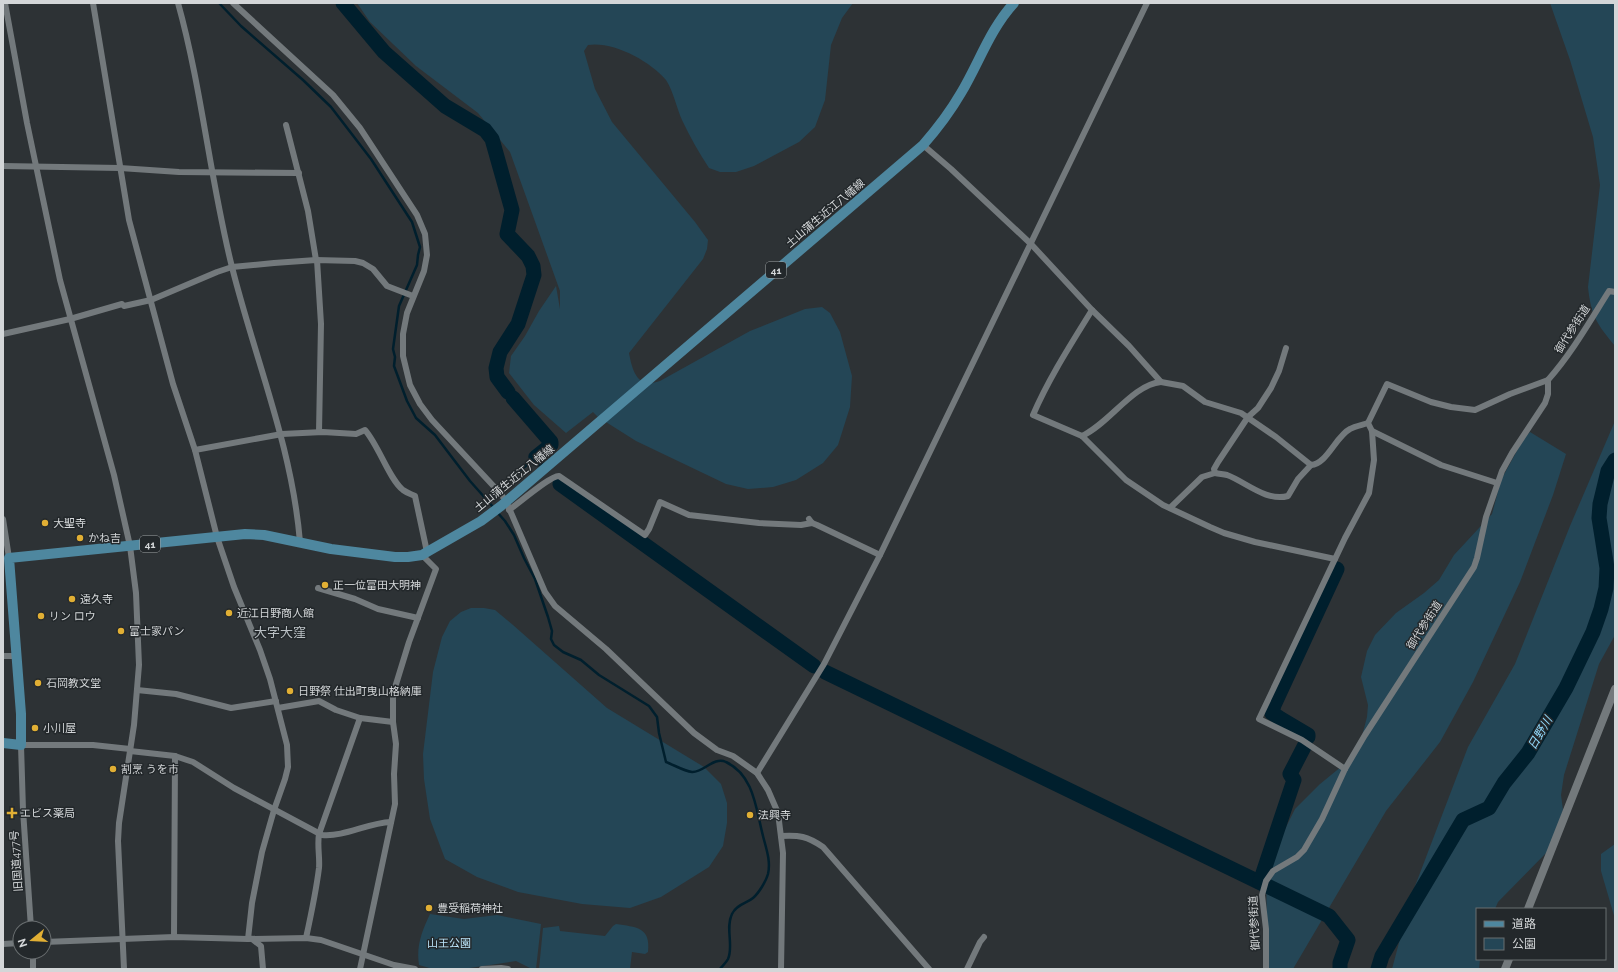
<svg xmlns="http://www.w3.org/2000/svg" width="1618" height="972" viewBox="0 0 1618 972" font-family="Raleway,'Noto Sans JP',sans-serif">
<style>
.green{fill:#244656}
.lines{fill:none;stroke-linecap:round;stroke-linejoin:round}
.stream{stroke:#001f2d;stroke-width:2.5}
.river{stroke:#001f2d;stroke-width:15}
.minor{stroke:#73797c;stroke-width:6}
.tertiary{stroke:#73797c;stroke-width:8}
.primary{stroke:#4e879f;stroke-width:10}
.poi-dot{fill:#e1af34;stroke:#23282b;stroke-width:1.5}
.labels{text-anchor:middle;stroke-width:3;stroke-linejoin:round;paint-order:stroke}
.shield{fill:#23282b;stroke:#9ea2a4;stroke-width:1}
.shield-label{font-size:10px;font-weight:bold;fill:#d3d6d8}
.street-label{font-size:11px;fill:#d3d6d8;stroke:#23282b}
.poi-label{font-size:11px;fill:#d3d6d8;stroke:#23282b;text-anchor:start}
.park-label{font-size:11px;fill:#bae4f9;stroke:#23282b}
.water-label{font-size:12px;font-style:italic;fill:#91dbfe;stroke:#23282b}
.quarter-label{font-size:13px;fill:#bac0c4;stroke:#23282b}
</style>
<rect width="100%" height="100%" fill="#2d3235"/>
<g class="green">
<path d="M 357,3 L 853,3 L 842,18 L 831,45 L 825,100 L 815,127 L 799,142 L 754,166 L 736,172 L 720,172 L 709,168 C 699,153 690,137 682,120 C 677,109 673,90 666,80 C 650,61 613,41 588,45 L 584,51 L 595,89 L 612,122 L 695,222 L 708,240 L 707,249 L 703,259 L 629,353 C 631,363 634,381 647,383 C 650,384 656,382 660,381 L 750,331 L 805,309 L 822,307 L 830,313 L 840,332 L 852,376 L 850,407 L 838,445 L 823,463 L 796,480 L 773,487 L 748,489 L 726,484 L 636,441 L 598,417 L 593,412 L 566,433 L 534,405 L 509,373 L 511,356 L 525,336 L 539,311 L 556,286 L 560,309 L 560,291 L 510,152 L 478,113 L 416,66 L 370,22 Z"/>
<path d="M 1550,3 L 1615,3 L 1615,346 C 1597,324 1591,316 1588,287 L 1600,185 L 1593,137 L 1570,60 Z"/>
<path d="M 1615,421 L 1615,635 L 1599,664 L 1564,775 L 1561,795 L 1563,810 L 1549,850 L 1498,902 L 1495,909 L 1477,909 L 1477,959 L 1480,959 L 1479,969 L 1392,969 L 1412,894 L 1468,747 L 1515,664 L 1570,526 Z"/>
<path d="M 1530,432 L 1566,454 L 1553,495 L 1520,582 L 1473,682 L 1440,742 L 1386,811 L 1293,969 L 1268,969 L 1266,877 L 1280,839 L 1295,809 L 1320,784 L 1347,762 L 1361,740 L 1367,717 L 1368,705 L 1361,677 L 1367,651 L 1375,635 L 1396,613 L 1424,593 L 1439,580 L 1454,555 L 1492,514 L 1501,480 L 1524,438 Z"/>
<path d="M 471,608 L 484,608 L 495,610 L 513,625 L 607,708 L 704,767 L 721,784 L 727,803 L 727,823 L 723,846 L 709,867 L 661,897 L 630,908 L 582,904 L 518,892 L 477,877 L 445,859 L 430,819 L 424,779 L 423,754 L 433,672 L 442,637 L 450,621 L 461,612 Z"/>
<path d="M 1615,844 L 1615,919 L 1601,871 L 1601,854 Z"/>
<path d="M 430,914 L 464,919 L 497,915 L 541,924 L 536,969 L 532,969 L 516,961 L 463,969 L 433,969 L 419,965 C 416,946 422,931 430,914 Z"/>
<path d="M 616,924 C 636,927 651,927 648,952 L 645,954 L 632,952 L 630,969 L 539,969 L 543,928 L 559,926 L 560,931 L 605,936 L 613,926 Z"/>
</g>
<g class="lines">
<g class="stream">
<path d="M 219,3 L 241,26 L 303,80 L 331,107 L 371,159 L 412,222 L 420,247 L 418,255 L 417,265 L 399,306 L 393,349 L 395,357 L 394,366 L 407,401 L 416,418 L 435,435 L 470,481 L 494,508"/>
<path d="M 507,482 L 536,457"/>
<path d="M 497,512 L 505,521 L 514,535 L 524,558 L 535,579 L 548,617 L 552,631 L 551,639 L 554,645 L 563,652 L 581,660 L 599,675 L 649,706 L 657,717 L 659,733 L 666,762 C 674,765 684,771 692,772 C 703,773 714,756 726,762 C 754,775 756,809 763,836 C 766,848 771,861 768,874 C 766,881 759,893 753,898 C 746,904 737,904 732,914 C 725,928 734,946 728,959 C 726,963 722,966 720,969"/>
</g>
<g class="river">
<path d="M 343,3 L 384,52 L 445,106 L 485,130 L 492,139 L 512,210 L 507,234 L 528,256 L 533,266 L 534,275 L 518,324 L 500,352 L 496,368 L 497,377 L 508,392"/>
<path d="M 513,398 L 551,442 L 551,445 L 536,457 L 537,459"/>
<path d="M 560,484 L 814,666"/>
<path d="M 825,672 L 1329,916 L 1348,940 L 1340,963 L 1340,969"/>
<path d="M 1308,737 L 1308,735 L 1281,719 L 1272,713 L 1274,705 L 1337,569"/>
<path d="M 1260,882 L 1294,780 L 1290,774 L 1305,745"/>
<path d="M 1378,969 L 1382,956 L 1463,820 L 1489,808 L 1504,783 L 1528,753 L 1566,688 L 1593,632 L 1601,609 L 1606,588 L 1607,568 L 1599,518 L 1600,504 L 1608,471 L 1615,460"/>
</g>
<g class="minor">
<path d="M 5,3 L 27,123 L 60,280 L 114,475 L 130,546 L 136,593 L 139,665 L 134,725 L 119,823 L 118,841 L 124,969"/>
<path d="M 93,3 L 129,220 L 173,384 L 195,450 L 217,537 L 234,587 L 260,650 L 270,679 L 287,745 L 288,767 L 285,779 L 274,810 L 262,852 L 252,903 L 248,939"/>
<path d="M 178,3 C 202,89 210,180 232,267 C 255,359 292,446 300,542"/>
<path d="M 233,3 L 333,95 L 360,128 L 417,215 L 425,234 L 427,255 L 424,271 L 407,313 L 403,334 L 403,356 L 410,385 L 420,404 L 432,420 L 500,493 L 506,501 L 545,592 L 555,606 L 606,649 L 694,733 L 717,750 L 733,756 L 757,773 L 768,790 L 778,813 L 783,853 L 781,969"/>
<path d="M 286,125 L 308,211 L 316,260"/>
<path d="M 923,145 L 951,169 L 1031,244 L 1092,310 L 1129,346 L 1161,382 L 1183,386 L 1205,402 L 1241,413 L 1276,437 L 1311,465 C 1327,464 1336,436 1350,429 C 1355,426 1362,425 1368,423"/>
<path d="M 3,166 L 120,168 L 179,172 L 299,173"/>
<path d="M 317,260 L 321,324 L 319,432"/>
<path d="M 1092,310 C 1071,344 1049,378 1033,415 L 1082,436 L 1126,480 L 1163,505 L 1210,527 L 1224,533 L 1255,542 L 1335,559"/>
<path d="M 3,334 L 70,319 L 122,304 L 124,306 L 151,300 L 217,272 L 232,267 L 274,263 L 316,260 L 355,261 L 363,263 L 373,269 L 387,286 L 413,296"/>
<path d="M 1372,431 L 1441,465 L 1497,483"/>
<path d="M 1082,436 C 1110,423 1132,385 1161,382"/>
<path d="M 195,450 L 282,434 L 323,432 L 356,434 L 365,430 C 379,446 389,479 403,490 C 407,493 411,494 415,496 L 427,552"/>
<path d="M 1215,473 C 1219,474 1223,474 1227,475 C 1246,482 1266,502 1288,496 L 1298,479 L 1311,465"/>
<path d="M 1170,508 L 1202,477 L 1215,473 L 1214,469 L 1218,462 L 1248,417 L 1258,408 L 1271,388 L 1279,371 L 1286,348"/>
<path d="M 509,510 C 518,504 551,475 559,476 L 645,535 L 649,529 L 660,502 L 689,515 L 759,523 L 801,525 L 812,523"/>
<path d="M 3,519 L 9,558"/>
<path d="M 809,519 L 812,523 L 817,525 L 880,555"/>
<path d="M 318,588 L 355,599 L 378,609 L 418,618"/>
<path d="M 3,656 L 17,656"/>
<path d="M 137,690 L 176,694 L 231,708 L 276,701"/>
<path d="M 278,708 L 319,701 L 336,710 L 360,718 L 393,722"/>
<path d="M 130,751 L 175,756 L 193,762 L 234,788 L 322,835 C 345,837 367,823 391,822"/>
<path d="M 1345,769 L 1302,740 L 1259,719 L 1345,538 L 1369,493 L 1374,460 L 1372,431 L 1368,423 L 1387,384 L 1431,402 L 1451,407 L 1475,410 L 1510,394 L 1548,380"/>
<path d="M 757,773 L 824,664 L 880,555 L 1147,3"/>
<path d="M 781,836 C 799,835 807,836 823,847 L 929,969"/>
<path d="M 31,928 L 23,810 L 21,745 L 93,745 L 130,749"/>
<path d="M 174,937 L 175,756"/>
<path d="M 306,938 C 311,915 316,892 319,868 C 320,857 317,846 319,834 L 360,718"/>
<path d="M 252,939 L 261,946 L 263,969"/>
<path d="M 44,942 L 174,937 L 248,939 L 306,938 L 321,940 L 394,965 L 415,969"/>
<path d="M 3,944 L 20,943"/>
<path d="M 33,952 L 33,969"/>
<path d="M 360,969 L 395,804 L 394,774 L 396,744 L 393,722 L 393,694 L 409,642 L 436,569 L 422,555"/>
<path d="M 482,969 L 501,968 L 508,969"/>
<path d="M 967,969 L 980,942 L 984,937"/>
<path d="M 1266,969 L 1266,929 L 1262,895 L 1266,881 L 1273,871 L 1297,857 L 1304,850 L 1322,819 L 1345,769 L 1365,735 L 1474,567 L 1477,558 L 1486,517 L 1502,471 L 1512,453 L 1545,403 L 1548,394 L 1548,380 C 1572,353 1590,321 1609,291 L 1615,292"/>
</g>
<g class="tertiary">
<path d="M 1528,909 L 1615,689"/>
<path d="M 1505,969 L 1509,959"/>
</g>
<path class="primary" d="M 3,743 L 21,745 L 21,714 L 9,558 L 245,534 L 264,535 L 331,549 L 395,557 L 408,557 L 422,555 L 427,552 L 481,521 L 501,506 L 923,145 C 937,129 950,112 961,93 C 979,63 990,29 1014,3"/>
</g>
<g class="poi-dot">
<circle cx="45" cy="523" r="4"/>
<circle cx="80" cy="538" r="4"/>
<circle cx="325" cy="585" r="4"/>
<circle cx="72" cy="599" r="4"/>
<circle cx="229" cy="613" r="4"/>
<circle cx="41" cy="616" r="4"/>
<circle cx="121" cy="631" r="4"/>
<circle cx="38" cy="683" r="4"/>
<circle cx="290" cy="691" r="4"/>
<circle cx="35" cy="728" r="4"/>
<circle cx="113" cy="769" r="4"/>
<path d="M10 807h4v4h4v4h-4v4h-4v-4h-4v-4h4z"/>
<circle cx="750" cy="815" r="4"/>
<circle cx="429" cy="908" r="4"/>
</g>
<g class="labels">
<g class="shield">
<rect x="766" y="262" width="20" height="16" rx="3"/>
<rect x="140" y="536" width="20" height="16" rx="3"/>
</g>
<g class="shield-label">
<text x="776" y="274">41</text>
<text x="150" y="548">41</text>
</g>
<g class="street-label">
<text transform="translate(825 213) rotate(-40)" y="4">土山蒲生近江八幡線</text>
<text transform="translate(1572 329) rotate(-57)" y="4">御代参街道</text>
<text transform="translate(514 478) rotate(-39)" y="4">土山蒲生近江八幡線</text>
<text transform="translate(1424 625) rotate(-57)" y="4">御代参街道</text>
<text transform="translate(16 861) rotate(-94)" y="4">旧国道477号</text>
<text transform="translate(1254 923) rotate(-93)" y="4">御代参街道</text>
</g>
<g class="poi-label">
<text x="53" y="527">大聖寺</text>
<text x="88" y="542">かね吉</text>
<text x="333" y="589">正一位富田大明神</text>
<text x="80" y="603">遠久寺</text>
<text x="237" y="617">近江日野商人館</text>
<text x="49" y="620">リン ロウ</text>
<text x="129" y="635">富士家パン</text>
<text x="46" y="687">石岡教文堂</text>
<text x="298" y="695">日野祭 仕出町曳山格納庫</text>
<text x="43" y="732">小川屋</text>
<text x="121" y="773">割烹 うを市</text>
<text x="20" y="817">エビス薬局</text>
<text x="758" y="819">法興寺</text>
<text x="437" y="912">豊受稲荷神社</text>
</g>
<g class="park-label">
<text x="449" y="947">山王公園</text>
</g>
<g class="water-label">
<text transform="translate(1540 733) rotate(-60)" y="4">日野川</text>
</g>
<g class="quarter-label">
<text x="280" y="637">大字大窪</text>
</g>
</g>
<rect width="1618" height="972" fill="none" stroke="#d3d6d8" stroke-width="8"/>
<rect x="1476" y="908" width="130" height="52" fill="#23282b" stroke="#696e70"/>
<rect x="1484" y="921" width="20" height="6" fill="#4e879f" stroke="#696e70"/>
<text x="1512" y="928" font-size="12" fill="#d3d6d8">道路</text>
<rect x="1484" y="938" width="20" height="12" fill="#244656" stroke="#696e70"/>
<text x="1512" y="948" font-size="12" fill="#d3d6d8">公園</text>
<g transform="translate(32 940) rotate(252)"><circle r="19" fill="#23282b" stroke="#696e70"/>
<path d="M0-3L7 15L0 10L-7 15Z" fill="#e1af34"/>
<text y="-6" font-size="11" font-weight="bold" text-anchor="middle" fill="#d3d6d8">N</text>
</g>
</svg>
